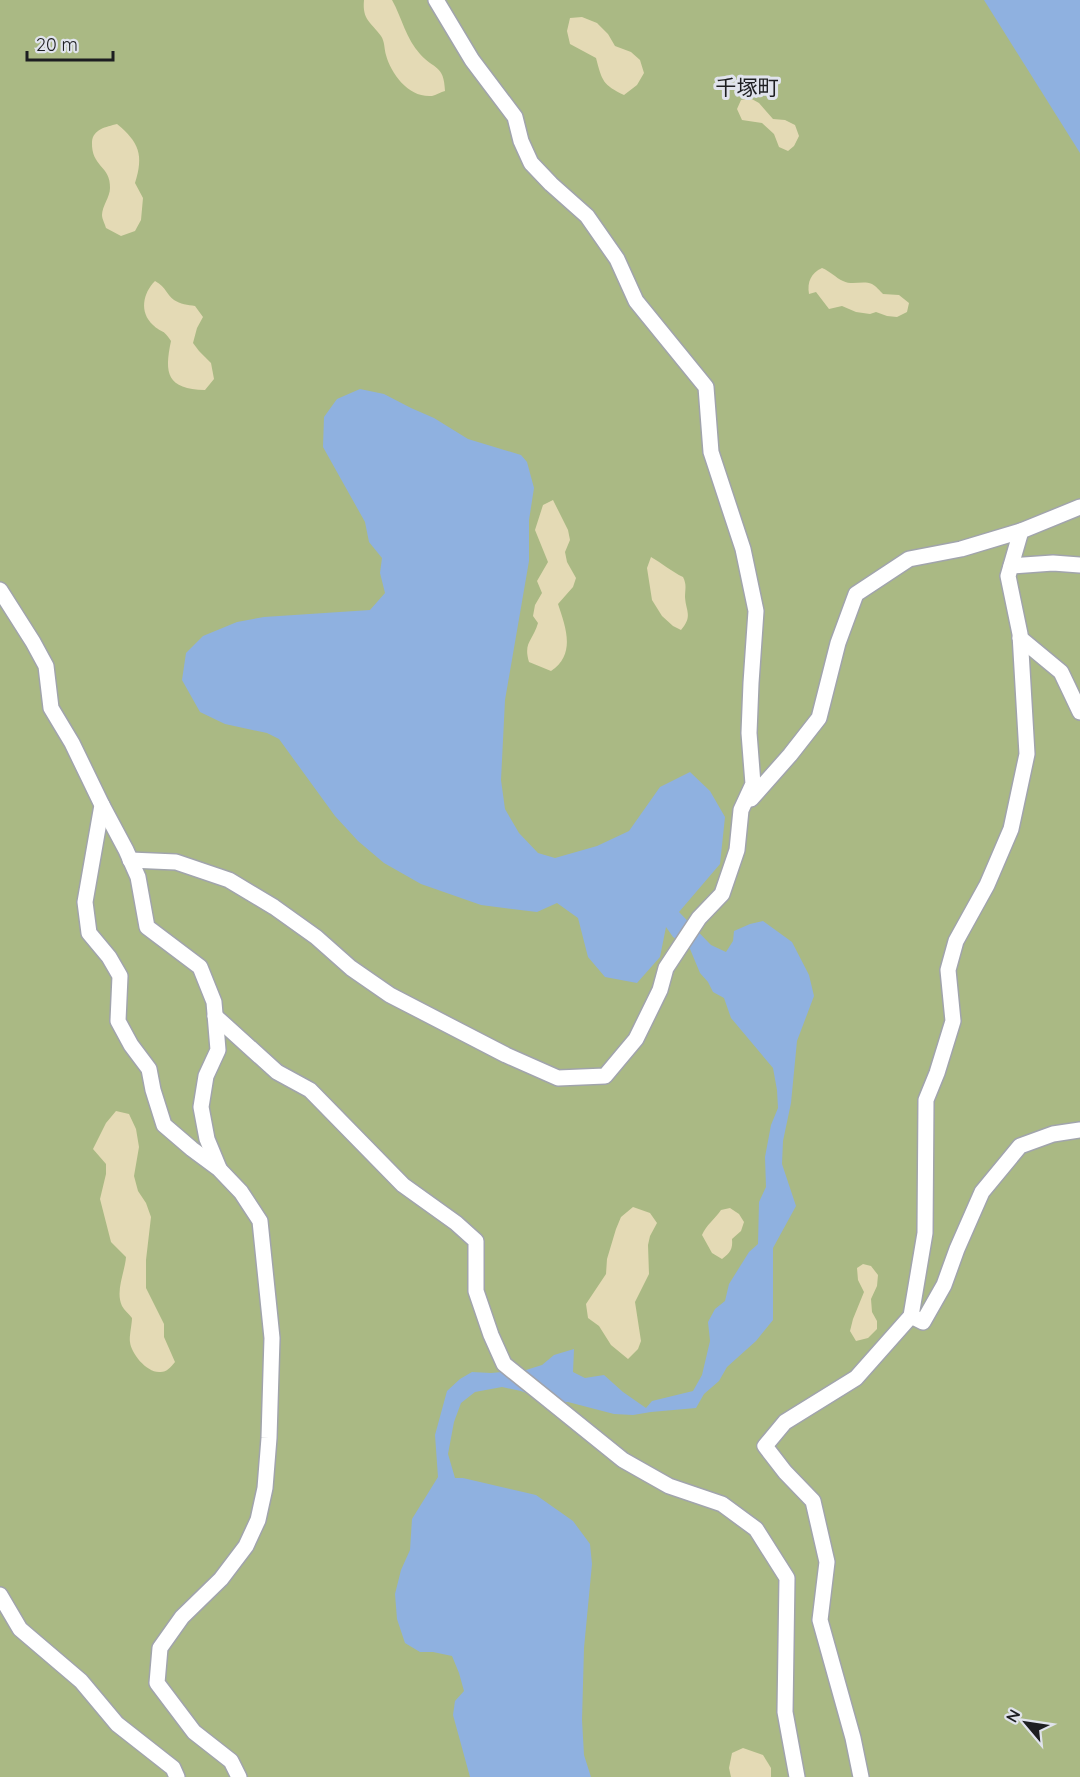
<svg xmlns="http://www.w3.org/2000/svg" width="1080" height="1777" viewBox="0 0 1080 1777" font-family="Quicksand,'Noto Sans JP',sans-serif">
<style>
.green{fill:#aab984}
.sand{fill:#e4dab5}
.water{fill:#8fb1e0}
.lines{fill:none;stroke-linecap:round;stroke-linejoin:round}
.lane-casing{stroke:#a1a4ac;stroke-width:18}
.lane{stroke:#fff;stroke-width:15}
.labels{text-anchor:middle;stroke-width:6;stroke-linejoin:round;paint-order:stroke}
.quarter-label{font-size:21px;fill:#1d1e21;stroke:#e0e3ec}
</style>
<rect width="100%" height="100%" fill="#e0e3ec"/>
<rect class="green" x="0" y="0" width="1080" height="1777"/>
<g class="sand">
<path d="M 364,0 L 392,0 C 402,18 406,39 420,54 C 434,70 444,64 445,91 C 441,92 436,95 432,96 C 409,98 391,74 386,55 C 384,49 385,42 381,36 C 371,22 362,20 364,0 Z"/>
<path d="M 582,17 L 597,23 L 608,34 L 615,46 L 631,52 L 640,60 L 644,73 L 637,85 L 624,95 C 603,85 602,81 596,58 L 570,44 L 567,31 L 570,18 Z"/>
<path d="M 750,98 L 759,103 L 773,119 L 785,120 L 795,125 L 799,136 L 794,146 L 788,151 L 779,147 L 774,134 L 762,123 L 742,120 L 737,109 L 741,100 Z"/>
<path d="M 117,124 C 139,142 144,155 135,183 L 143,198 L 141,220 L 135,231 L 121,236 L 106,228 C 105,224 102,219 102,215 C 102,206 110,197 110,188 C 111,166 91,167 92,142 C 93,129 106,127 117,124 Z"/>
<path d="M 822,268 C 830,271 836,278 843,281 C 853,286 862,280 872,284 C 876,286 880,291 883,294 L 899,295 L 909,303 L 907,312 L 897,317 L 887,316 L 876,312 L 870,314 L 856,312 L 842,306 L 829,309 L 816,292 L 809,294 C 807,282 811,273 822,268 Z"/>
<path d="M 155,281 C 167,288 166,294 174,300 C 180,304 188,305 195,306 L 203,317 L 197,328 L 193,343 L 199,351 L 211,363 L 214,379 L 205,390 C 167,389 164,374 171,341 C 163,328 161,333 153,325 C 139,312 143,293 155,281 Z"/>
<path d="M 553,500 L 568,530 L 570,540 L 565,552 L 567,562 L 576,578 L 573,587 L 558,604 C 566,628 576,654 551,671 L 529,662 C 523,642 533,641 538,623 L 533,616 L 535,605 L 542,593 L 537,581 L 548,562 L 535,530 L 543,505 Z"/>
<path d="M 651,557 C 662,563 672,572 683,577 C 687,585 685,589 685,597 C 686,612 693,616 681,630 L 673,626 L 662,616 L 652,600 L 647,568 Z"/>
<path d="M 116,1111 L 129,1114 L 136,1129 L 139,1147 L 134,1176 L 138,1191 L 146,1203 L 151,1217 L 146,1260 L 146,1288 L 164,1324 L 164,1337 L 175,1362 C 171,1367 166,1373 159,1372 C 146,1372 131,1353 130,1342 C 129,1337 132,1324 132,1318 C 129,1314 124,1310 122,1306 C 115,1291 125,1272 126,1257 L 111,1242 L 100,1199 L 106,1174 L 106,1164 L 93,1149 L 106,1123 Z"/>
<path d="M 633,1207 L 650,1213 L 657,1223 L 650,1236 L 648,1245 L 649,1274 L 635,1302 L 641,1341 L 638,1349 L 628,1359 L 611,1345 L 599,1326 L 588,1318 L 586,1304 L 606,1274 L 607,1259 L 616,1229 L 621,1217 Z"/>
<path d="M 730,1208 L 739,1214 L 744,1222 L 741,1231 L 732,1239 C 733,1249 730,1253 722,1259 L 712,1253 L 702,1235 C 706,1225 715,1219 721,1210 Z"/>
<path d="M 863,1264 L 871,1266 L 878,1275 L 877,1286 L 871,1299 L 872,1312 L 877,1321 L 877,1329 L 868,1338 L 856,1341 L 850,1331 L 853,1319 L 864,1292 L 858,1280 L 857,1268 Z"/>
<path d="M 743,1748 L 763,1755 L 771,1768 L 771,1777 L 731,1777 L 729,1768 L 732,1753 Z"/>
</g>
<g class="water">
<path d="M 984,0 L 1080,0 L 1080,153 Z"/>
<path d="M 360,389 L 384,394 L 411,408 L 434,418 L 468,439 L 521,455 L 527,462 L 534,488 L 529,520 L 529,561 L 505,700 L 501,780 L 505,809 L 519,833 L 538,853 L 555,858 L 597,846 L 629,831 L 660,787 L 690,772 L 710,791 L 725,817 L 720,864 L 679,912 L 711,945 L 726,952 L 733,941 L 734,931 L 750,924 L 763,921 L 792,942 L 809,975 L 814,996 L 797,1041 L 791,1103 L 783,1141 L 782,1164 L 796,1206 L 773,1248 L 773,1320 L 756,1341 L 727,1367 L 719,1381 L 704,1394 L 696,1408 L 651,1412 L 633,1415 L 614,1414 L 568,1402 L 552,1403 L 521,1391 L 502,1387 L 475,1392 L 461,1403 L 454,1422 L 448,1454 L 455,1478 L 463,1478 L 536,1495 L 573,1521 L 590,1544 L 592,1564 L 584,1648 L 582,1720 L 584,1755 L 591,1777 L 470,1777 L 453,1715 L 455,1701 L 464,1691 L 459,1673 L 452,1656 L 433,1652 L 420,1652 L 405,1643 L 397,1619 L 395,1594 L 401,1570 L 410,1550 L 412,1519 L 438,1477 L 435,1435 L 447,1391 L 460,1379 L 472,1372 L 491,1373 L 526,1370 L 542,1365 L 554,1355 L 574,1349 L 573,1372 L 585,1378 L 604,1375 L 623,1392 L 646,1408 L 652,1401 L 693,1391 L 702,1375 L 710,1341 L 708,1322 L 715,1309 L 725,1301 L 729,1284 L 749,1252 L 758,1244 L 759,1202 L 766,1187 L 765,1157 L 771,1125 L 778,1108 L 777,1090 L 773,1068 L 731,1018 L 724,998 L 713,992 L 708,982 L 700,973 L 690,949 L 673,937 L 666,927 L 660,957 L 637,983 L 605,977 L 588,957 L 578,918 L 557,903 L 537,912 L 481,905 L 421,884 L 384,863 L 358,841 L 335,816 L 279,739 L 267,733 L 225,724 L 200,712 L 182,680 L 186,653 L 203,636 L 237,622 L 264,617 L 370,610 L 385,593 L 380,573 L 382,558 L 369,542 L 365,522 L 323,447 L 324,417 L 337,399 Z"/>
</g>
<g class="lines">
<g class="lane-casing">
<g id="lane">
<path d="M 1011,566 L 1053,563 L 1080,565"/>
<path d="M 0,590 L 33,642 L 46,666 L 51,708 L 72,743 L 102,805 L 85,902 L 89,933 L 109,957 L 120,976 L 118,1021 L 131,1045 L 149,1069 L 153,1090 L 164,1125 L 192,1149 L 219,1169 L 241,1192 L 260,1221 L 272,1338 L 269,1438 L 265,1488 L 258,1520 L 246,1546 L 221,1579 L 182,1617 L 160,1648 L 157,1683 L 194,1732 L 231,1761 L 239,1777"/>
<path d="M 1020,638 L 1061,672 L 1080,712"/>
<path d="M 751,799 L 790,755 L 819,718 L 838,643 L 856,594 L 909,559 L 961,549 L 1021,531"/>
<path d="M 102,805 L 126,850 L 138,877 L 147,927 L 200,967 L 214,1002 L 218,1050 L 206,1076 L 201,1107 L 207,1139 L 219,1168"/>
<path d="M 130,860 L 176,862 L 229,880 L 274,907 L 316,937 L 351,968 L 390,995 L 506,1055 L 558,1078 L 605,1076 L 636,1039 L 660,990 L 666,968 L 699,918 L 722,894 L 737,850 L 741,810 L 753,784 L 749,733 L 751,683 L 756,611 L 743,549 L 711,452 L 706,387 L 636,301 L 617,259 L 587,216 L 551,184 L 531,163 L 521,141 L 515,117 L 472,60 L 436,0"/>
<path d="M 215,1016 L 277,1072 L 310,1090 L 403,1185 L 456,1223 L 476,1241 L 476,1291 L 491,1335 L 504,1364 L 623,1460 L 669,1486 L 722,1504 L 756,1529 L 787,1578 L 785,1712 L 797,1777"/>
<path d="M 911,1316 L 923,1322 L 944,1285 L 957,1249 L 982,1192 L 1020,1146 L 1053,1134 L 1080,1130"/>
<path d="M 0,1595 L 20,1629 L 81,1681 L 117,1724 L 173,1768 L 177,1777"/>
<path d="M 861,1777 L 853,1738 L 820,1620 L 827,1562 L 813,1501 L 785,1472 L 765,1446 L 785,1422 L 856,1378 L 911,1316 L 925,1233 L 926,1100 L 937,1073 L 953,1021 L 948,970 L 956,941 L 987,885 L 1011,829 L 1027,754 L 1020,634 L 1008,576 L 1021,531 L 1080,507"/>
</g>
</g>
<use href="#lane" class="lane"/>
</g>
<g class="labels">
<g class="quarter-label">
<text x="747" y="95">千塚町</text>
</g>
</g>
<g transform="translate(1026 1723) rotate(299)" stroke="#e0e3ec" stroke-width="4.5" paint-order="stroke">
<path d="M0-4.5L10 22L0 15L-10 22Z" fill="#1d1e21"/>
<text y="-9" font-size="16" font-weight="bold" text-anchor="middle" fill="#1d1e21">N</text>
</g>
<path d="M27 51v9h86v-9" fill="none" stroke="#1d1e21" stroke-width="3"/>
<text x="36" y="51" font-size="18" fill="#1d1e21" stroke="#e0e3ec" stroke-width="4.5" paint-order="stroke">20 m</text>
</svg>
